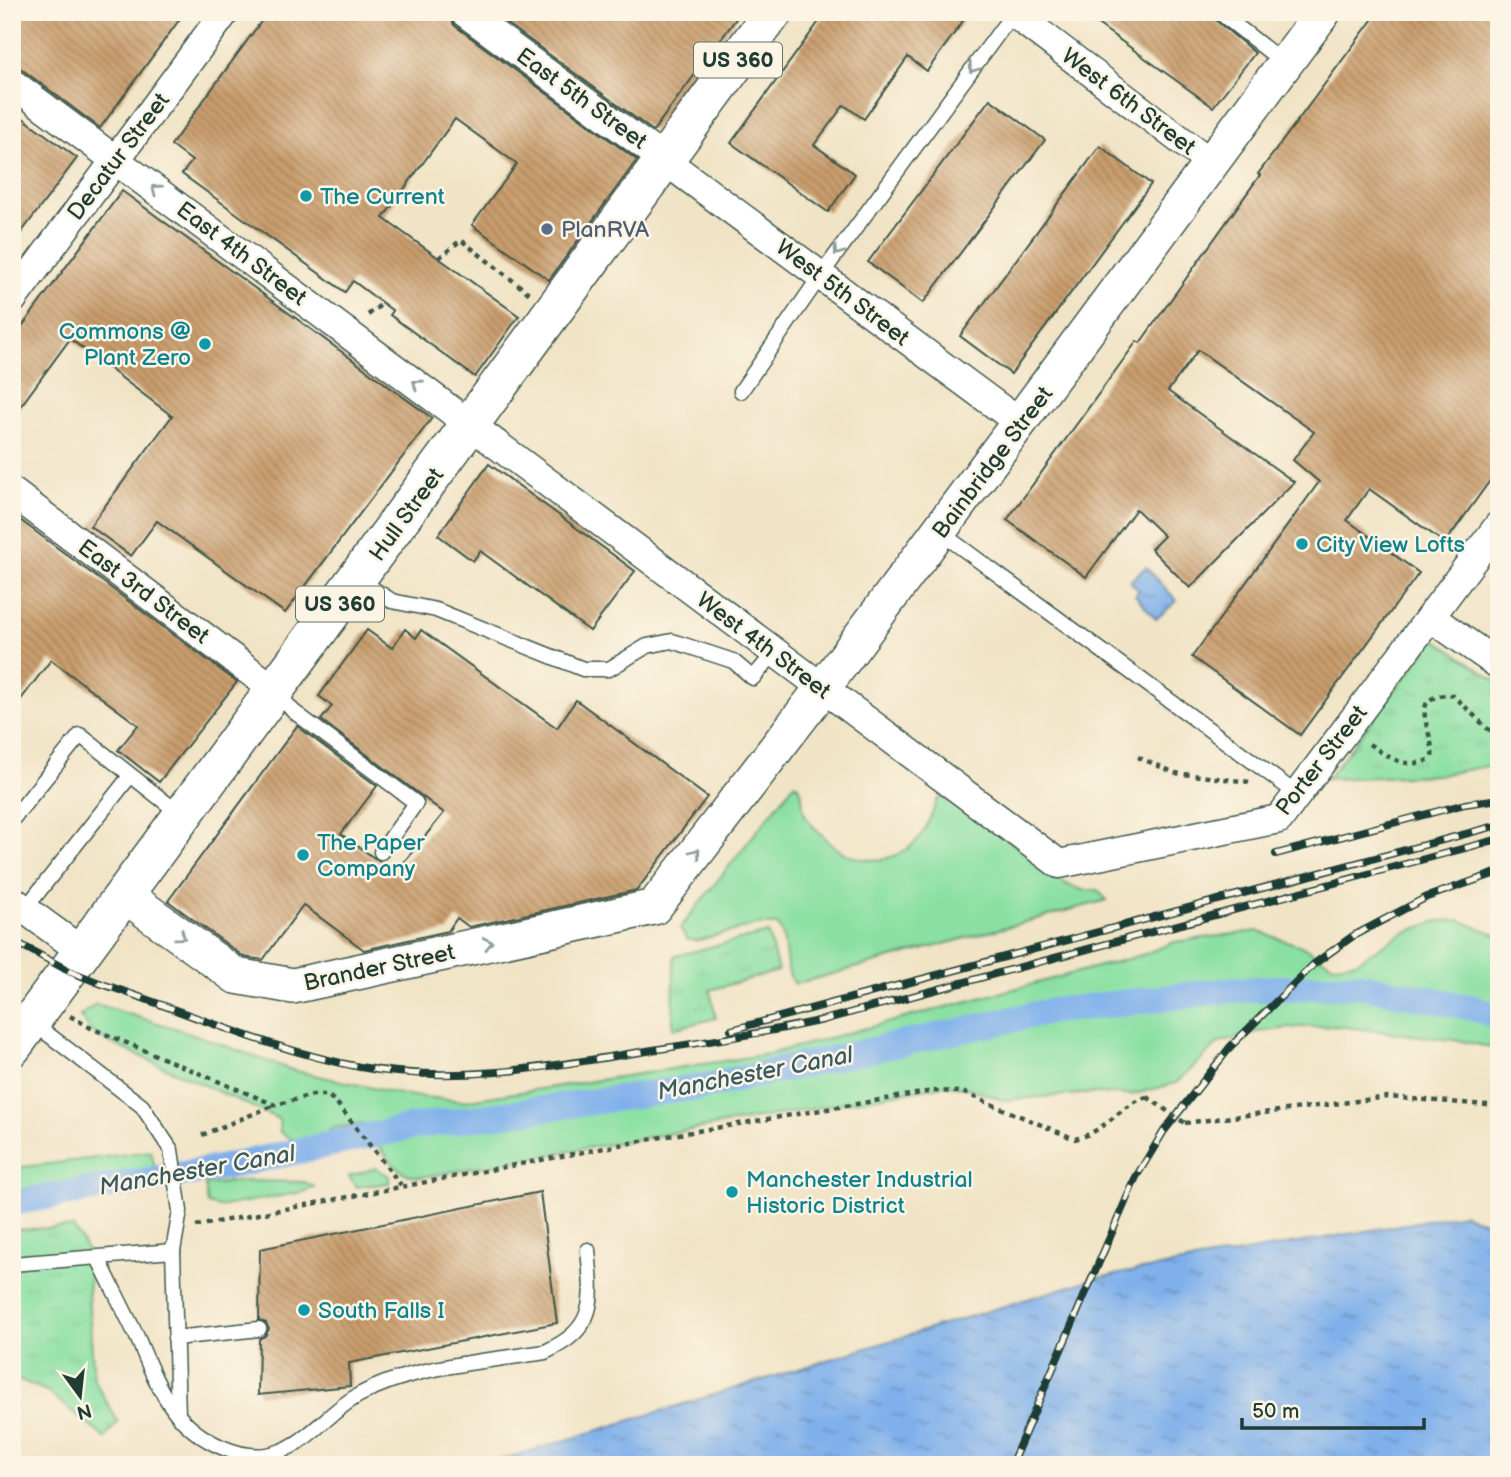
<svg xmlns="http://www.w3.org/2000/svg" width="1511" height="1477" viewBox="0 0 1511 1477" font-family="'Balsamiq Sans',sans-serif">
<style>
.grass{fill:#8ae0a3;stroke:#548e6c;stroke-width:2}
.park{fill:url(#park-tufts);stroke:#548e6c;stroke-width:2}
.water{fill:url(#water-ripples);stroke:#4f7690;stroke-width:2}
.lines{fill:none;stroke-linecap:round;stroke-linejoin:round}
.canal{stroke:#7fb0eb;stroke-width:26}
.building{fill:url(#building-back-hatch)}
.service-casing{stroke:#3e564a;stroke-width:17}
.minor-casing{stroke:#3e564a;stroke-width:31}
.tertiary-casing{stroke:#3e564a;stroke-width:38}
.primary-casing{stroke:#3e564a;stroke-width:41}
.path{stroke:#3e564a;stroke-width:4.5;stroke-dasharray:5 5;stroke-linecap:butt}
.service{stroke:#fff;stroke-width:14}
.minor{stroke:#fff;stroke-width:28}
.tertiary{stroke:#fff;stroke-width:35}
.primary{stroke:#fff;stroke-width:38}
.rail-casing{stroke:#1f3d34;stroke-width:8}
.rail{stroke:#fcf5e5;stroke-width:5;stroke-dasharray:16;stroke-linecap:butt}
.path-bridge{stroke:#3e564a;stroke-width:4.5;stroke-dasharray:5 5;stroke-linecap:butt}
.oneway{stroke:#8f9e9a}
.culture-dot{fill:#0f9aa8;stroke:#fcf5e5;stroke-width:2.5}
.service-dot{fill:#5c6f8a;stroke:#fcf5e5;stroke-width:2.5}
.labels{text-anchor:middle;stroke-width:5;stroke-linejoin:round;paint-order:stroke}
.shield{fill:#fcf5e5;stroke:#617469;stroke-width:2}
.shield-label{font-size:21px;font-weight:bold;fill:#1f3d34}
.street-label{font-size:23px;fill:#1f3d34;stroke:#fcf5e5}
.culture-label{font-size:23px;fill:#0d838f;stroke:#fcf5e5;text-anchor:start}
.service-label{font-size:23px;fill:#4e5e75;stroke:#fcf5e5;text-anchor:start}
.water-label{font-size:24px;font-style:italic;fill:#375a62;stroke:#fcf5e5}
</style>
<defs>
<pattern id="park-tufts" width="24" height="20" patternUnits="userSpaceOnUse" patternTransform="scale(1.75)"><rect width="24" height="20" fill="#8ae0a3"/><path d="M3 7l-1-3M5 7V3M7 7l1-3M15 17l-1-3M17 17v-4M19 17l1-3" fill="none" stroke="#77c18d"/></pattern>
<pattern id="water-ripples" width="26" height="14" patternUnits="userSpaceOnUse" patternTransform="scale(1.75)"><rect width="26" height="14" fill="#7fb0eb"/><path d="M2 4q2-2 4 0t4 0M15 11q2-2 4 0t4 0" fill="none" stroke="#6790bf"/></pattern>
<pattern id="building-back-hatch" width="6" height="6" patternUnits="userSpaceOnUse" patternTransform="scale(1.75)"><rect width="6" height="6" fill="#c99d6d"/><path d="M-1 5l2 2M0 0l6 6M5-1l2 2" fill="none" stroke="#a3815a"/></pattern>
</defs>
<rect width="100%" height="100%" fill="#fcf5e5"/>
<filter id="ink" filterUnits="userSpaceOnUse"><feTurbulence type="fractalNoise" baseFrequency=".0143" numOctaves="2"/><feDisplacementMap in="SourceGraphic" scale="14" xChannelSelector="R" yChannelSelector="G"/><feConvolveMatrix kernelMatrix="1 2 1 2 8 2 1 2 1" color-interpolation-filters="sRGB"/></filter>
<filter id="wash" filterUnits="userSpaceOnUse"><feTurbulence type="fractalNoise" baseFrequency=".00686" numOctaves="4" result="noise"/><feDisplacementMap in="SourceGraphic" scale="28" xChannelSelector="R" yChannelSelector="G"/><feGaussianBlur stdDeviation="1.57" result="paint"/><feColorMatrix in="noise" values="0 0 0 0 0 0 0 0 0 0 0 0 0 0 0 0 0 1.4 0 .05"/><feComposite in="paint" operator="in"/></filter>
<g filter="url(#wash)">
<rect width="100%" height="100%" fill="#f1e4c6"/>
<g class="grass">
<path d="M 795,783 C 807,793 799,805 806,817 C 809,824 819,831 824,837 C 848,865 893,869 918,839 C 927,829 933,812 937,800 L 943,797 L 967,809 L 1066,884 L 1082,890 L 1097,890 L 1107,900 L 795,984 C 781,968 790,942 777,925 L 756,925 L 696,941 L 687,939 L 680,928 Z"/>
<path d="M 1459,920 L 1499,936 L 1499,1049 L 1461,1041 L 1337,1026 L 1298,1027 L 1258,1032 L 1219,1043 L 1176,1083 L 1131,1095 L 1095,1093 L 1003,1100 L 964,1087 L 946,1085 L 422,1177 C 394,1178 380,1145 364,1124 L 334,1128 L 315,1141 L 299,1144 L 280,1132 L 279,1119 L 104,1040 L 91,1031 L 80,1016 L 96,1004 L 187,1032 L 292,1070 L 404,1095 L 462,1101 L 769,1054 L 1142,955 L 1174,942 L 1257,931 L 1301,946 L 1334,965 L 1356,962 L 1403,933 L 1438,921 Z"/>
<path d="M 151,1151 L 156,1173 L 104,1182 L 64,1184 L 12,1199 L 12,1152 L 16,1168 Z"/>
<path d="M 376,1168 L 389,1176 L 389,1183 L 356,1187 L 349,1176 Z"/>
<path d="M 243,1181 L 304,1182 L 314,1187 L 303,1192 L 218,1207 L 208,1204 L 205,1185 Z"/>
</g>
<g class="park">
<path d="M 1435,639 L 1499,683 L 1499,764 L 1438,775 L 1327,779 Z"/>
<path d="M 768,933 L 778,971 L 710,990 L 716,1018 L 673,1029 L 674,956 Z"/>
<path d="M 73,1227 L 92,1258 L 88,1293 L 94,1380 L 118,1422 L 105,1438 L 47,1391 L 12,1377 L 12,1230 Z"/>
</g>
<g class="water">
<path d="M 1146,567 L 1177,601 L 1156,619 L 1135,595 L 1139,591 L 1130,581 Z"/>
<path d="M 1463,1214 L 1499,1227 L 1499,1465 L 484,1465 L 1096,1278 Z"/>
</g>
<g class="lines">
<path class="canal" d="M 12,1203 L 224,1167 L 411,1127 L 706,1086 L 1046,1012 L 1231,990 L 1359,985 L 1473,1008 L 1499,1016"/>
</g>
<g id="blocks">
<g class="building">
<path d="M 12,12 L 185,12 L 100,128 L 12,62 Z"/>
<path d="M 268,12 L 448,12 L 454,25 L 637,160 L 549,280 L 472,225 L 517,164 L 455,119 L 383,218 L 519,316 L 475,377 L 390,315 L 393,311 L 353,281 L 345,292 L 182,174 L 192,161 L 171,145 Z"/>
<path d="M 492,12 L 741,12 L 653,131 Z"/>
<path d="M 826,12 L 950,12 L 963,21 L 927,71 L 908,57 L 864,119 L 844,105 L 814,145 L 855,174 L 828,212 L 731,143 Z"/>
<path d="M 1081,12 L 1206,12 L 1255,53 L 1213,107 Z"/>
<path d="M 1378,12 L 1499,12 L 1499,468 L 1445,543 L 1369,489 L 1347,520 L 1419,573 L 1300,735 L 1192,657 L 1319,482 L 1293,460 L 1314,432 L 1198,350 L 1168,391 L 1294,482 L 1190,588 L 1151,549 L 1164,536 L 1136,509 L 1086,577 L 1007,520 L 1137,341 L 1140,343 L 1260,175 L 1258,174 Z"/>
<path d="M 990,99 L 1045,140 L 923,303 L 868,262 Z"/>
<path d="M 12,110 L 77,158 L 12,245 Z"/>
<path d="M 1100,146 L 1151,184 L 1011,374 L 960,336 Z"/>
<path d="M 122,191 L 432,418 L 285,613 L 157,521 L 131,556 L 90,526 L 172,416 L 70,339 L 12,418 L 12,340 Z"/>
<path d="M 489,464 L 635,571 L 590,631 L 480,551 L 473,561 L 438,535 Z"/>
<path d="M 12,514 L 237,682 L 159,782 L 118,750 L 138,725 L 51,660 L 12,711 Z"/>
<path d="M 405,629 L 416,638 L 421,630 L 557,728 L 576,700 L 707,797 L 637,890 L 469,927 L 457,918 L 448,931 L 364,950 L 303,905 L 263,960 L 244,957 L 168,901 L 297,726 L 377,786 L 341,834 L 395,873 L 444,813 L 321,720 L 332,706 L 319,696 L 367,630 L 392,648 Z"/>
<path d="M 540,1192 L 557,1323 L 349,1363 L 350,1386 L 258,1395 L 259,1339 L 265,1336 L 269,1329 L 266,1323 L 259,1320 L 260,1249 Z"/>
</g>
</g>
</g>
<g filter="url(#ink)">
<use href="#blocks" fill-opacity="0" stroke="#3e564a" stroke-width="2"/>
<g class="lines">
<g class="service-casing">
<g id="service">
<path d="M 1219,12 L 1284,63"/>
<path d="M 741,391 L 821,275 L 1014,12"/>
<path d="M 940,532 L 1297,794"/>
<path d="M 359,580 L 392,601 L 436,610 L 583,669 L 609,669 L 647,646 L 672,641 L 733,661 L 753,678 L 774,653"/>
<path d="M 276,691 L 293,711 L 416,803 L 381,852"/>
<path d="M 12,820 L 80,735 L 180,814"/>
<path d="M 25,909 L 130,776"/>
<path d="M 32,1022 L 142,1106 L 171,1150 L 180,1211 L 173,1251 L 178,1415"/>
<path d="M 98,1258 C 111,1285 125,1312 138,1339 C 148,1363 158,1389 174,1410 C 196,1440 245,1466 281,1451 C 310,1440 331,1410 359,1395 C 414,1365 484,1362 545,1352 C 597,1328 593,1301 588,1250"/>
<path d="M 12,1264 L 173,1251"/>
<path d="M 175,1338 L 259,1329"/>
</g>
</g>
<g class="minor-casing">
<g id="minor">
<path d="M 464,12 L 1020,423"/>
<path d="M 1012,12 L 1212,164"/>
<path d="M 12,83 L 1059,864 L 1279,819 L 1499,525"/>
<path d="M 12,300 L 225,12"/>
<path d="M 12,492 L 276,691"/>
<path d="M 1430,617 L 1499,665"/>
<path d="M 12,900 L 83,952"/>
</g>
</g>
<g class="tertiary-casing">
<path id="tertiary" d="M 126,896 L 236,976 L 293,986 L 654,907 L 822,689 L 1323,12"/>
</g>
<g class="primary-casing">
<path id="primary" d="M 12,1047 L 773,12"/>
</g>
<g class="path">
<path d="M 439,258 L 461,240 L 530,294"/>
<path d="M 368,315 L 383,303"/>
<path d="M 1369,744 C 1389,758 1408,771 1432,758 C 1436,733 1402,694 1453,695 L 1488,729 L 1499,734"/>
<path d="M 1138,757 L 1175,773 L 1250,782"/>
<path d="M 70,1016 L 91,1028 L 275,1105 L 313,1095 L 327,1095 L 336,1102 L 401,1185"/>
<path d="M 1185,1123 L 1388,1097 L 1499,1106"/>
<path d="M 202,1135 L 275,1105"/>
<path d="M 196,1226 L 662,1137 L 933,1091 L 962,1092 L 1075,1139 C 1104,1133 1120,1105 1147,1097"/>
</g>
<use href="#service" class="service"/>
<use href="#minor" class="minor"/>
<use href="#tertiary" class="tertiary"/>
<use href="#primary" class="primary"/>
<g class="rail-casing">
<g id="rail">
<path d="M 1276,854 L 1465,804 L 1499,799"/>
<path d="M 12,940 L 69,971 L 102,984 C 187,1012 271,1050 360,1067 C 452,1084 543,1068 634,1053 C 698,1043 761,1034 823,1020 L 1499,839"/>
<path d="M 731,1030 L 1499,825"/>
<path d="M 1011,1465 L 1136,1177 L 1164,1131 L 1231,1046 L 1314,964 L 1353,936 L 1427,897 L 1499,872"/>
</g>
</g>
<use href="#rail" class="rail"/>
<path class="path-bridge" d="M 1147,1097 L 1185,1123"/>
</g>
<defs><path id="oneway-chevron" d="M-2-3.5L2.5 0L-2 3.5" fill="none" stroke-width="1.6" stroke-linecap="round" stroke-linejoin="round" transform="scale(1.75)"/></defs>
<g class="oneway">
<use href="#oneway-chevron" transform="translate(973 68) rotate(126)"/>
<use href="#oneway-chevron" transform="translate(156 189) rotate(-143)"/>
<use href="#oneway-chevron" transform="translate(838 251) rotate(126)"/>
<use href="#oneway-chevron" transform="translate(417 384) rotate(-143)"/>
<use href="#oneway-chevron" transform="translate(696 853) rotate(-52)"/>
<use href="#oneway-chevron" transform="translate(181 936) rotate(36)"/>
<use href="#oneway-chevron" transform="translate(488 943) rotate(-12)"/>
</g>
</g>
<g class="culture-dot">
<circle cx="306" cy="196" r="7"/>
<circle cx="205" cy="344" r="7"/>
<circle cx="1302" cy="544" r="7"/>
<circle cx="303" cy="855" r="7"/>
<circle cx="732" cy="1192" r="7"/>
<circle cx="304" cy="1310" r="7"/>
</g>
<circle class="service-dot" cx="547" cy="229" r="7"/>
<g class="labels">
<g class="shield">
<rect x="694" y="42.5" width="88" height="35" rx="5"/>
<rect x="296" y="586.5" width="88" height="35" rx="5"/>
</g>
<g class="shield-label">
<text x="738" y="67">US 360</text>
<text x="340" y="611">US 360</text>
</g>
<g class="street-label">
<text transform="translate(582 98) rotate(36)" y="8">East 5th Street</text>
<text transform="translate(1129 101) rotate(37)" y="8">West 6th Street</text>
<text transform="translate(118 156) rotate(-53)" y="8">Decatur Street</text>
<text transform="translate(242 253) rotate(37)" y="8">East 4th Street</text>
<text transform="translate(843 292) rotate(37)" y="8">West 5th Street</text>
<text transform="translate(992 462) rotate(-53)" y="8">Bainbridge Street</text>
<text transform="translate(406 514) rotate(-54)" y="8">Hull Street</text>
<text transform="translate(144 591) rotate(37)" y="8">East 3rd Street</text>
<text transform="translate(764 645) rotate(37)" y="8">West 4th Street</text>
<text transform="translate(1321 760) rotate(-52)" y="8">Porter Street</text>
<text transform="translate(379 967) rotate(-12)" y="8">Brander Street</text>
</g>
<g class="culture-label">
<text x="320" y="204">The Current</text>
<text x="191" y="339" text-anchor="end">Commons @<tspan x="191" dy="26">Plant Zero</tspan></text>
<text x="1316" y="552">City View Lofts</text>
<text x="317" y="850">The Paper<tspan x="317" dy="26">Company</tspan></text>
<text x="746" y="1187">Manchester Industrial<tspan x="746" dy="26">Historic District</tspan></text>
<text x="318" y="1318">South Falls I</text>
</g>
<g class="service-label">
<text x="561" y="237">PlanRVA</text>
</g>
<g class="water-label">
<text transform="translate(755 1073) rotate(-11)" y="8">Manchester Canal</text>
<text transform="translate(197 1170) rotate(-10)" y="8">Manchester Canal</text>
</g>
</g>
<rect width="1511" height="1477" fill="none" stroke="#fcf5e5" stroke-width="42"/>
<g transform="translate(80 1396) rotate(165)" stroke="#fcf5e5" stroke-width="5" paint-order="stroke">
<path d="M0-5L12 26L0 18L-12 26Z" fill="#1f3d34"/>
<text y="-10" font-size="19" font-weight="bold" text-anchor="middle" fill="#1f3d34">N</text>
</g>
<path d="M1242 1418v10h182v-10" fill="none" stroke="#1f3d34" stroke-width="3.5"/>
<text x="1252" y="1418" font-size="21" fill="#1f3d34" stroke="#fcf5e5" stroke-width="5" paint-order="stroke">50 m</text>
</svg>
